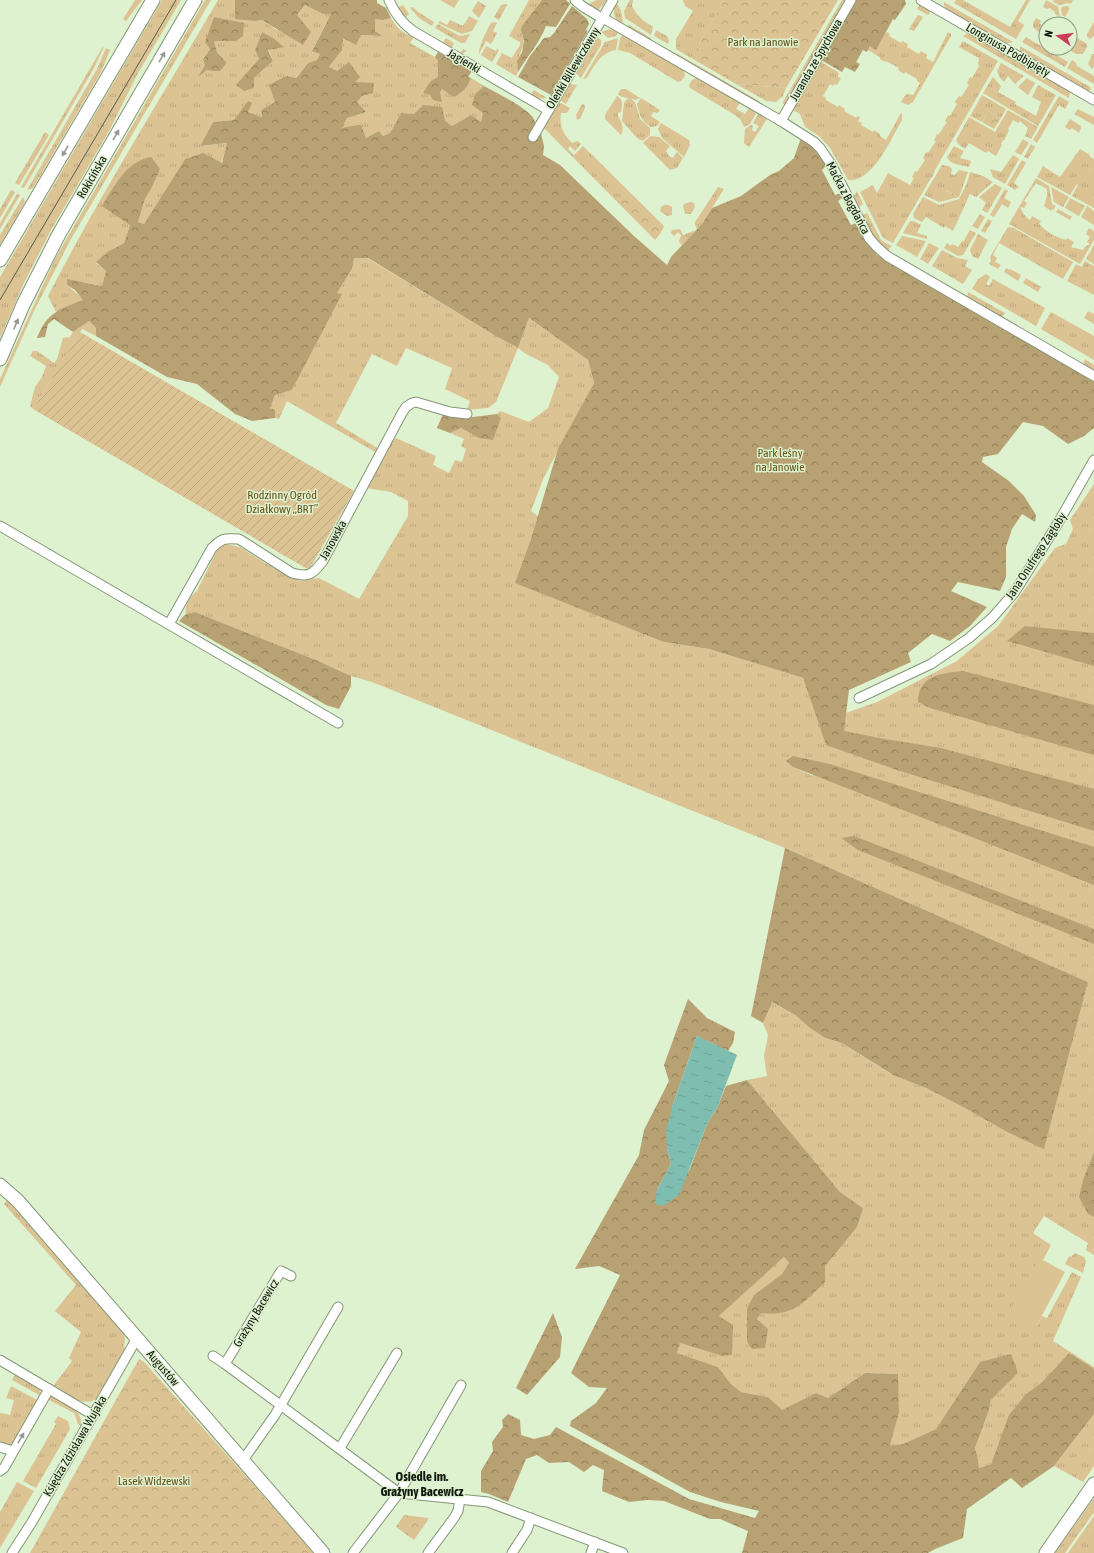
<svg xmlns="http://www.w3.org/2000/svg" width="1094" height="1553" viewBox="0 0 1094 1553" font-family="'Asap Condensed',sans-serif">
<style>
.grass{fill:url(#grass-tufts);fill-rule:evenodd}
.forest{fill:url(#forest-crowns)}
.park{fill:url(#park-crowns)}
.garden{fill:url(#garden-furrows)}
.pitch{fill:#dbc394}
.water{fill:url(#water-ripples)}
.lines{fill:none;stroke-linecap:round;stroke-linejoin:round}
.street-casing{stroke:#859678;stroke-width:11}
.secondary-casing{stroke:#859678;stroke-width:15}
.street{stroke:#fff;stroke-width:9}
.secondary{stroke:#fff;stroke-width:13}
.tram{stroke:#545f4c;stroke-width:1}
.oneway{fill:#949792}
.labels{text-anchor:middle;stroke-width:3;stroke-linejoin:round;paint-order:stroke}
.park-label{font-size:12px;fill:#695119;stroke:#def2d0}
.street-label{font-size:12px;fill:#11170c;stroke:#def2d0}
.neighbourhood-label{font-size:13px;font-weight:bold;fill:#11170c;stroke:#def2d0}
</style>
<defs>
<pattern id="grass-tufts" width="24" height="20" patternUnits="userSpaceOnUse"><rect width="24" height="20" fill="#dbc394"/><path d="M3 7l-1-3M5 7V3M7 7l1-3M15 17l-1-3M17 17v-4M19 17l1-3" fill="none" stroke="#bba77e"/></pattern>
<pattern id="forest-crowns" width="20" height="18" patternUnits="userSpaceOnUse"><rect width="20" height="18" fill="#b8a173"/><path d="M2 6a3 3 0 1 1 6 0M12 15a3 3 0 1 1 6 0" fill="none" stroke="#94825d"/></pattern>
<pattern id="park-crowns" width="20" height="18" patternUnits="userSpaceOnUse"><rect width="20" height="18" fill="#dbc394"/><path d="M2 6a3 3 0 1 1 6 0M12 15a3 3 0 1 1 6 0" fill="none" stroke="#bba77e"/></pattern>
<pattern id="garden-furrows" width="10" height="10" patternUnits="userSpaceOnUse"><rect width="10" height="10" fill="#dbc394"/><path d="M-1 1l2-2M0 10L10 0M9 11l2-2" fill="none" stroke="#bba77e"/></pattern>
<pattern id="water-ripples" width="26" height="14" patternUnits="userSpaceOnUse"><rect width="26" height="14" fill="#7ebdaf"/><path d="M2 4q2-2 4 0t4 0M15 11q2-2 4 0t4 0" fill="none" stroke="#6ca295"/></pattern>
</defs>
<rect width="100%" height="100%" fill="#def2d0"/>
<g class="grass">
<path d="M 135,0 L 142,0 L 126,21 L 123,19 Z"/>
<path d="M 162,0 L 181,0 L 137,75 L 108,133 L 51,230 L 24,283 L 0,338 L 0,277 Z"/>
<path d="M 205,0 L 211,0 L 71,239 L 34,311 L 0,387 L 0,379 L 55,259 Z"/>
<path d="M 218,0 L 235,0 L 236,4 L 256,21 L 262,20 L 277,30 L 297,15 L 305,5 L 323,14 L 331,14 L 312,50 L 320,54 L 317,60 L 308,63 L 275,102 L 261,110 L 262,117 L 248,112 L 234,120 L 213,122 L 200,146 L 228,143 L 221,163 L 185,159 L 144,224 L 138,222 L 145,199 L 151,189 L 159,169 L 130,225 L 124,243 L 116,247 L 96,263 L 106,271 L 102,286 L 84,282 L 67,285 L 84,300 L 63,308 L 56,312 L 48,296 C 100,195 161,98 218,0 ZM 214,17 L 236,41 L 214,41 L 217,52 L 227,63 L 220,71 L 212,71 L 207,70 L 199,76 L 205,65 L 203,58 L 210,49 ZM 262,32 L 273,61 L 254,78 L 259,59 L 255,50 Z"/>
<path d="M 440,0 L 459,0 L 454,8 Z"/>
<path d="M 529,0 L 542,0 L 521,30 C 526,48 522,45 518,60 C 516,66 520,69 516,76 L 496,64 L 502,53 L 512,58 L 520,45 L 520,42 L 509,36 Z"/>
<path d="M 597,0 L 607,0 L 599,9 L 594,9 L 590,6 L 590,3 Z"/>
<path d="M 630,0 L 633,0 L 632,6 C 638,17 642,20 653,27 L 651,35 L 625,18 L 624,11 Z"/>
<path d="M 683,0 L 724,0 L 691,58 L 676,49 L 676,39 L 693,11 L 685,6 Z"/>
<path d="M 842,0 L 845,0 L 785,104 L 783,104 L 783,102 Z"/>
<path d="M 956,0 L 963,0 L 1010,27 L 1026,0 L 1030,0 L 1018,21 L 1024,25 L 1016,39 L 954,3 Z"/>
<path d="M 1046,0 L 1058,7 L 1060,17 L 1054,13 L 1055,12 L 1050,8 L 1047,9 L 1043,7 Z"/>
<path d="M 1054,0 L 1073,0 L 1071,4 L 1069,3 L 1059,5 L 1053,2 Z"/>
<path d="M 478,1 L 486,6 L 479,18 L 472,11 Z"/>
<path d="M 944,2 L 1013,42 L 1005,44 L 947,10 L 944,5 Z"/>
<path d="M 616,3 C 621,7 624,19 622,25 C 614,19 612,12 616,3 Z"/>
<path d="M 505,4 L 507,5 L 499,20 L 494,17 L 501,5 Z"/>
<path d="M 920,4 L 931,10 L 928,15 L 917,9 Z"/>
<path d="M 403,5 L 409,14 L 405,18 L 397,8 Z"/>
<path d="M 1067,6 L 1070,8 L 1065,17 L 1062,15 L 1061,9 L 1062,7 Z"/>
<path d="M 413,7 L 418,12 L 434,22 L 432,26 L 419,18 L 410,8 Z"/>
<path d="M 918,15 L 923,17 L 914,31 L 909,29 Z"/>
<path d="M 469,16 L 478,21 L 472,31 L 462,34 L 438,23 L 440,21 L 447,25 L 450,20 L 463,26 Z"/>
<path d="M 375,18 L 383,20 L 391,18 C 396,27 403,34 414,37 L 410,43 L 435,57 L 438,61 L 438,77 L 423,91 L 430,95 L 433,100 L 440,93 L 442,89 L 469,82 L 471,78 L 484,86 L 475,94 L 483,113 L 481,122 L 471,115 L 452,126 C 438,117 418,114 401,113 L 390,133 L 383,136 L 379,131 L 366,138 L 357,125 L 341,129 L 347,118 L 366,112 L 357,102 L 362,96 L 354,82 L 329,67 L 342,50 L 343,37 L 361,35 L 381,36 L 375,31 Z"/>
<path d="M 1036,18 L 1041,21 L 1040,24 L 1045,27 L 1040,33 L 1033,27 L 1033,23 Z"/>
<path d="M 495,22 L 497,23 L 493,31 L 497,33 L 491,44 L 486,41 L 479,54 C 478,48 487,29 491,23 Z"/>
<path d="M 1094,22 L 1094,36 L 1090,39 L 1087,37 L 1087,34 Z"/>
<path d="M 438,24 L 458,35 L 461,36 L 470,34 L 465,43 L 461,43 L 435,28 Z"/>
<path d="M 629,25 L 651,38 L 650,41 L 627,27 Z"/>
<path d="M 610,29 L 618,32 L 616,36 L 608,38 L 601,32 Z"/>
<path d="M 656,30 L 667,36 L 669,41 L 668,44 L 654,36 Z"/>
<path d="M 886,32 L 890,34 L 889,36 L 901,43 L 902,41 L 908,44 L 907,47 L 919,54 L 921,51 L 927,55 L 926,58 L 933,62 L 948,32 L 951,34 L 951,36 L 913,102 L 908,105 L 901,102 L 906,94 L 913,95 L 920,83 L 917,81 L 917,79 L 905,72 L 904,74 L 898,70 L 899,68 L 886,61 L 885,62 L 880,59 L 880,57 L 868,50 L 870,46 L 876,49 Z"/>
<path d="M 969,32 L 1070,91 L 1069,98 L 963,36 Z"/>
<path d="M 623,35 L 684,70 L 685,76 L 681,81 L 678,82 L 630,53 L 618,50 L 620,38 Z"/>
<path d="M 1071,36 L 1074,36 L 1087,44 L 1087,47 L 1083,54 L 1076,54 L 1066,48 L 1070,48 Z"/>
<path d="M 597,37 L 601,40 L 601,45 L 581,78 L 579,77 L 576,72 Z"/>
<path d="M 1026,37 L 1068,62 L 1065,67 L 1022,42 Z"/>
<path d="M 446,38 L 454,43 L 452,48 L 460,54 L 463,49 L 467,51 L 460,55 L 442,44 Z"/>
<path d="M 618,38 L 616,50 C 601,52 594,66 587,78 L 583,79 L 605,42 Z"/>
<path d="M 963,41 L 998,61 L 935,170 L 933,176 L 931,178 L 893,243 L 883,238 L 860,192 L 873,185 L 877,193 L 888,173 L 910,185 L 914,178 L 912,177 L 915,171 L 917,172 L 925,160 L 923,158 L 926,152 L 928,153 L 936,141 L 934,140 L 937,134 L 939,134 L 947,122 L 945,121 L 948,115 L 950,116 L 957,104 L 955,102 L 959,96 L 961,97 L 969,85 L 967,83 L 970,77 L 972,78 L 979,66 L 978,64 L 979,58 L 959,47 Z"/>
<path d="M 486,46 L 496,51 L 497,49 L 499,50 L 492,62 L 481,55 Z"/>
<path d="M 1020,46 L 1090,87 L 1091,88 L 1089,92 L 1022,54 L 1020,50 Z"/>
<path d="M 104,47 L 94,68 L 24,188 L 21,187 L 102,48 Z"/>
<path d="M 106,48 L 110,50 L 101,72 L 33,188 L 27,190 L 97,69 Z"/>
<path d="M 676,53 L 759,101 L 760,105 L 676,56 Z"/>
<path d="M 1092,54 L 1094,54 L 1094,66 L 1092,69 L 1088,64 Z"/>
<path d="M 1072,60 L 1076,63 L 1077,66 L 1094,76 L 1094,84 L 1067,68 Z"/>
<path d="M 820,61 L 839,73 L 838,77 L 841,78 L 837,85 L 835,84 L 833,86 L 830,84 L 823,96 L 826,98 L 826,100 L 838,107 L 839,105 L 845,109 L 844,111 L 856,118 L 858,116 L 860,118 L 858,121 L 862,123 L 861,125 L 873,132 L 874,130 L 880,134 L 880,136 L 886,140 L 901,113 L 902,115 L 902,120 C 892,137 872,184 848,180 L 830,148 L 819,136 L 805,127 L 800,114 L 793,110 Z"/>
<path d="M 1001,63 L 1024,76 L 1015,84 L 1008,76 L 1004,82 L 1000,78 L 997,71 Z"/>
<path d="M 993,77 L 1001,86 L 998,92 L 1016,102 L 1015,104 L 1036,116 L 1041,102 L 1032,97 L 1038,85 L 1056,95 L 1038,126 L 983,93 Z"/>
<path d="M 696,78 L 740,103 L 736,109 L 745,114 L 749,108 L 756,113 L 750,124 L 744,127 L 741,120 L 735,115 L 690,88 L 689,85 L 692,80 Z"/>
<path d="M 1027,78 L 1035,83 L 1028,95 L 1018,87 Z"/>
<path d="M 569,84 L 577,85 L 566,104 L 560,100 Z"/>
<path d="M 736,84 L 786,88 L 783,96 L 776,102 L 766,101 Z"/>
<path d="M 621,89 L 626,89 L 640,98 L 635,100 C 629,97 623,99 618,94 Z"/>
<path d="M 534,90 L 547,98 C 541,99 536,98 530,95 Z"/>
<path d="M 982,95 L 1006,109 L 1001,118 L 989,111 L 982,122 L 970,116 Z"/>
<path d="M 617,96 C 624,100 622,105 621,112 L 618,113 L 618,116 C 621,121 625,128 621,135 L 605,119 L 605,115 Z"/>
<path d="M 1059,96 L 1069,102 L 1065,109 L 1059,105 L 1037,143 L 1033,140 Z"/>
<path d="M 630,98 L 635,102 L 640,119 L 650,128 L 650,135 L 643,141 L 637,138 L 622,121 L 624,103 L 627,99 Z"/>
<path d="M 641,98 L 660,110 L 657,113 L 653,112 L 651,116 L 660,122 L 657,126 L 651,127 C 642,122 639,115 637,104 Z"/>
<path d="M 559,102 L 570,108 L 567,113 L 561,113 C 559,125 563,134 572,143 L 578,141 L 581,144 L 575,151 L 570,146 L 568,149 L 574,155 L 583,146 L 663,225 L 664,227 L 660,234 L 655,240 L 544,128 Z"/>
<path d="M 582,104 L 585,105 L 585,108 L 580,119 L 577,120 L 576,115 Z"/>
<path d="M 1078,109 L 1094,117 L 1094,125 L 1074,114 Z"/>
<path d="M 1008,110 L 1038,127 L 1031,139 L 1025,136 L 1028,128 L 1020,121 L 1018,123 L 1013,120 L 1008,129 L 1009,130 L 1004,141 L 1003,140 L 1001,144 L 1002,145 L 996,156 L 988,151 L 986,153 L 969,143 L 965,149 L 958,144 L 956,140 L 969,117 L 995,132 Z"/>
<path d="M 758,114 L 767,119 L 749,147 L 744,143 L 745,129 L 751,125 L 753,126 L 752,130 L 755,132 L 759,126 L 753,123 Z"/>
<path d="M 1070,119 L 1081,126 L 1081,128 L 1079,133 L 1072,128 L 1070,130 L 1065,127 Z"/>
<path d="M 661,123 L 689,140 L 690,145 L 684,157 L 662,138 L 658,129 Z"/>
<path d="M 45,132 L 49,135 L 19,185 L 15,183 Z"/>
<path d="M 650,136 L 659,137 L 670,146 L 666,151 L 669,156 L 673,158 L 677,152 L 683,158 L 677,168 L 670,170 L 643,143 Z"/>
<path d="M 1023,139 L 1029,143 L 1021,155 L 1015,152 Z"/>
<path d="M 1031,144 L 1035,147 L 1028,159 L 1024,157 Z"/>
<path d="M 954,146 L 964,151 L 960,158 L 971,161 L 969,167 C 962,165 950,165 947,157 Z"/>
<path d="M 1080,149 L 1090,155 L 1090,157 L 1094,159 L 1094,208 L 1072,196 L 1078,185 L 1077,184 L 1070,195 L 1037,177 L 1043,166 L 1060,177 Z"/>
<path d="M 1013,155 L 1019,159 L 1005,184 L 993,177 L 990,169 L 1001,172 Z"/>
<path d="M 1022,160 L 1026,163 L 1014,183 L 1019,187 L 1015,190 L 1007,185 Z"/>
<path d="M 942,165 L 949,166 L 952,169 L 951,174 L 955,175 L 959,170 L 968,172 L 959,197 L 946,190 L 939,202 L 924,195 Z"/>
<path d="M 970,172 L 983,176 L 993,182 L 976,197 L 970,194 L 953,231 L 945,226 L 944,228 L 926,217 L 922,222 L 914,218 L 913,214 L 923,197 L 939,205 L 959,199 L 967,183 Z"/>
<path d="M 1036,178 L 1049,186 L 1052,204 L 1056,206 L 1053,210 L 1052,209 L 1051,211 L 1044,206 L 1047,196 L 1047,189 L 1036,183 L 1024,201 L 1027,203 L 1024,208 L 1020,207 C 1022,212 1025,217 1030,220 L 1032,216 L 1041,221 L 1039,224 C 1047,232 1055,237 1066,240 L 1067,238 L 1074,242 L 1071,247 L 1083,250 L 1085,247 L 1090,244 L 1087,242 L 1090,237 L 1086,234 L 1089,228 L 1094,231 L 1094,240 L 1080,264 L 1009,224 Z"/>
<path d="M 995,184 L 1002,188 L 987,213 L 982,210 L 986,203 L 979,197 Z"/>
<path d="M 718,187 L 724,189 L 702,224 L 682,245 L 679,242 L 681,235 L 678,232 L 674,236 L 671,233 L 672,230 L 680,229 L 683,235 L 696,230 L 697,229 L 695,225 L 695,222 Z"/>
<path d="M 1051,187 L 1069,197 L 1063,207 L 1054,202 Z"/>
<path d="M 1005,189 L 1008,191 L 1004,198 L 1011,202 L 1008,208 L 1002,204 L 994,217 L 990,215 Z"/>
<path d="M 11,190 L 15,192 L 0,218 L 0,209 Z"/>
<path d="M 857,191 L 863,204 L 859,207 L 853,197 Z"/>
<path d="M 17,194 L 20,195 L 0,229 L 0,223 Z"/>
<path d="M 23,197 L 25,202 L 0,245 L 0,235 Z"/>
<path d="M 1070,198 L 1085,206 L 1079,216 L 1065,208 Z"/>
<path d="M 691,202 L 694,203 L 695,207 L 691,214 L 685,214 L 683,205 L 686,203 Z"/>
<path d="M 664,205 L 668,205 L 672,207 L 672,215 L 667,216 L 660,211 L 661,207 Z"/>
<path d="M 1087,206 L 1094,211 L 1094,225 L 1081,217 Z"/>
<path d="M 1058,209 L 1072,217 L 1070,220 L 1056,212 Z"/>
<path d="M 867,213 L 881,240 L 891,246 L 888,251 L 873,237 L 862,215 Z"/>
<path d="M 980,214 L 985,217 L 978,229 L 972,226 Z"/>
<path d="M 988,219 L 992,221 L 985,233 L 981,231 Z"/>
<path d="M 910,221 L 913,221 L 921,225 L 917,233 L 927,236 L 927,239 L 903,233 Z"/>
<path d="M 1008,227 L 1014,228 L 1073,262 L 1063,279 L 999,243 L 993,255 L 997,258 L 995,262 L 1001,265 L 998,269 L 989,264 L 991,261 L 990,257 Z"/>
<path d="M 970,230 L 976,233 L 963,255 L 958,256 L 944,248 L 947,243 L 951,246 L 952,244 L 958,247 L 962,241 L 963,242 Z"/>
<path d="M 978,234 L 988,240 L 978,259 L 972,256 L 970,250 Z"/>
<path d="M 902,236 L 926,241 L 917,257 L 896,245 Z"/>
<path d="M 929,243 L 939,248 L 928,264 L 920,259 Z"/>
<path d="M 942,250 L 957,258 L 968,260 L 965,266 L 972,270 L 963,284 L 932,266 Z"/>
<path d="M 354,258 L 367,258 L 494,335 L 518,348 L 529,318 L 588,360 L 594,383 L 544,477 L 531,511 L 538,516 L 530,542 L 664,642 L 709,649 L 803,678 L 826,744 L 837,716 L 877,702 L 957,661 L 998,626 L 1055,548 L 1066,544 L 1073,529 L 1070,520 L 1094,484 L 1094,1152 L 1084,1177 L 1088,1214 L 1094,1217 L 1094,1255 L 1086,1250 L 1088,1243 L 1044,1216 L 1033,1233 L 1051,1245 L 1043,1260 L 1039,1258 L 1036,1327 L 1042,1316 L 1047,1318 L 1072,1272 L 1081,1277 L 1053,1341 L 1094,1367 L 1094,1369 L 1068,1354 L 1041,1383 L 1027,1393 L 998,1445 L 991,1464 L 979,1468 L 978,1459 L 975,1448 L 989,1410 L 991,1400 L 1018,1373 L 980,1362 L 936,1429 L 903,1444 L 890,1445 L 899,1413 L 897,1374 L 865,1373 L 828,1398 L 816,1393 L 782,1411 L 768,1397 L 741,1392 L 731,1384 L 718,1367 L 677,1353 L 680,1343 L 722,1356 L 719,1316 L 784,1257 L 789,1263 L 782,1274 L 754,1295 L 757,1319 L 761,1312 C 794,1317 803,1303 824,1282 L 825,1266 L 863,1208 L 840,1192 L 747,1080 L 767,1076 L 764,1056 L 768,1035 L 763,1023 L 771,1002 L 795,1015 L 810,1028 L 825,1038 L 842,1043 L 889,1073 L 926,1088 L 963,1107 L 1007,1132 L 1044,1148 L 1088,982 L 785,848 L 372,682 L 351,676 L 316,660 L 195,612 L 186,614 C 184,605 190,596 197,591 L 217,550 L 225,544 L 240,547 L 265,563 L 299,581 L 319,578 L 359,599 L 408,516 L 408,501 L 391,492 L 366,488 L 391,442 L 396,438 L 436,456 L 433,465 L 449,473 L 455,460 L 462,462 L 466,449 L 461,446 L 464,439 L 450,433 L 461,428 L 479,438 L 501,418 L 497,414 L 500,411 L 529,422 L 548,408 L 559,377 L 548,365 L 526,354 L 518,348 L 496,402 L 488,408 L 467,410 L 470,401 L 445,389 L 452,368 L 406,348 L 397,366 L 372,354 L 336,423 L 379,449 L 377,453 L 287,401 L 279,419 L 275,418 L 275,410 L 270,408 L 275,394 L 292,390 L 341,294 L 337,293 L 352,269 ZM 818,763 L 813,776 L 793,767 Z"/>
<path d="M 1085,261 L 1094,266 L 1094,295 L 1067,281 L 1076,264 L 1082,267 Z"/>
<path d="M 1006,268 L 1009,270 L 1010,269 L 1021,275 L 1018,281 L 1004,272 Z"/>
<path d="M 986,274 L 990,277 L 986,284 L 989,286 L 993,279 L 1045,308 L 1036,326 L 972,289 L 978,279 Z"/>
<path d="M 1026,278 L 1041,287 L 1038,292 L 1023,283 Z"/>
<path d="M 968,292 L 1005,313 L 1002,317 L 999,317 L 967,298 Z"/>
<path d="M 1088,311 L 1094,314 L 1094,324 L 1084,318 Z"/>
<path d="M 1051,312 L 1094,336 L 1094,360 L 1041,329 Z"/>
<path d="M 89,321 L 96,328 L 96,336 L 82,329 L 33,409 L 30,406 L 35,387 L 42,377 L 46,366 L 30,356 L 33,351 L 37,351 L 54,363 L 57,359 L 63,338 L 70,337 L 73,332 Z"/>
<path d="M 1085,359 L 1094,365 L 1094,372 L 1083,365 Z"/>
<path d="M 7,1200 L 123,1332 C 125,1338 126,1341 123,1347 L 126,1348 L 96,1399 C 82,1408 66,1393 54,1385 L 72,1361 L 69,1358 L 81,1332 L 55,1311 L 76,1285 L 4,1204 Z"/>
<path d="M 1075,1253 L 1084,1257 L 1086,1261 L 1083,1273 L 1065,1264 L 1069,1256 L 1071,1257 Z"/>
<path d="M 15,1375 L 40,1389 L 41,1396 L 12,1380 Z"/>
<path d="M 11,1386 L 39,1401 L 15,1443 L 10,1446 L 0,1445 L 0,1413 L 10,1415 L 14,1400 L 6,1398 Z"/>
<path d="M 50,1397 L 53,1397 C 64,1404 84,1410 81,1426 L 78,1424 L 74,1413 L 47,1399 Z"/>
<path d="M 1094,1414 L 1094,1466 L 1083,1482 L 1054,1466 Z"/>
<path d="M 58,1416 L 68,1421 L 70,1429 L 36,1488 L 23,1481 L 56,1424 L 54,1422 Z"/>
<path d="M 17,1482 L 34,1491 L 0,1548 L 0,1512 Z"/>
<path d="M 1094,1498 L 1094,1513 L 1092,1515 L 1065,1553 L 1055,1553 Z"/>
<path d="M 1094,1516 L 1094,1553 L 1068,1553 Z"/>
</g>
<g class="forest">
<path d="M 235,0 L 377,0 L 377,3 L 386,8 L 391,18 L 383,20 L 375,19 L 375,31 L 382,36 L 361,35 L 356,45 L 343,38 L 342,50 L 329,67 L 337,71 L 349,62 L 360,77 L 355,82 L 374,83 L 373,93 L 362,96 L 357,102 L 366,112 L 347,118 L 342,128 L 357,125 L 361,125 L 366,138 L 379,131 L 383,136 L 390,133 L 401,113 L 414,114 L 423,105 L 442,107 L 445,121 L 452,126 L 471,115 L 481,122 L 483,113 L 472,105 L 475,94 L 484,86 C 496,93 533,110 535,122 C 536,127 532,132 530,137 L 537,140 L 541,133 L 544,146 L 543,155 L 560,165 L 634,236 L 667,265 L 671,257 L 702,224 L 712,208 L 741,196 L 770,175 L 779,171 L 794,158 L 801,138 L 813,147 L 827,165 L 822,170 L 835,195 L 841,193 L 842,198 L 838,201 L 851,225 L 856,223 L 866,241 L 877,255 L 1094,381 L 1094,428 L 1084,436 L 1068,444 L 1043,426 L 1023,422 L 998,454 L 983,457 L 982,462 L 1009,481 L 1024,496 L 1036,515 L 1035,522 L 1022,514 L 1012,529 L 1006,547 L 1006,577 L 1000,591 L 958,582 L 951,591 L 987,607 L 970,626 L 950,641 L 932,634 L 908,653 L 911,662 L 849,690 L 844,731 L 885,739 L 941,748 L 1094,789 L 1094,831 L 897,770 L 826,745 L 803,678 L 709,649 L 664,642 L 515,583 L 530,542 L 558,449 L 594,383 L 588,360 L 529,318 L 518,348 L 494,335 L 368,258 L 354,258 L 352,269 L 337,293 L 342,294 L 292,390 L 275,395 L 270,408 L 275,410 L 275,418 L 252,421 L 235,414 L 197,384 L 167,377 L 96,336 L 96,328 L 89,321 L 73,332 L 54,319 L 48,324 L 45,337 L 37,338 C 47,312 60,309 83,300 L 75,290 L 67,285 L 67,279 L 102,286 L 106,271 L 96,262 L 109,251 L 124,243 L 130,225 L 102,206 C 114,187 126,161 151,157 L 160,169 L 151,189 L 145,199 L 138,222 L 144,224 L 185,159 L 203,153 L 222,163 L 227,143 L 200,146 L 213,122 L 234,120 L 248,101 L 252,103 L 248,112 L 262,117 L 261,110 L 275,102 L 269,85 L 286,76 L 296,78 L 308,63 L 317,60 L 320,54 L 312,51 L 331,14 L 323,14 L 305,5 L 297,15 L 311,32 L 303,45 L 262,20 L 256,21 L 235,19 Z"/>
<path d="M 542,0 L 566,0 L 570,4 L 556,27 L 546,26 C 540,42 527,57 518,72 L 517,61 L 522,52 L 524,41 L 521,30 L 522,26 Z"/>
<path d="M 856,0 L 905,0 L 906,4 L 895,20 L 893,19 L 876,50 L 870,46 L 867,52 L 863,50 L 856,62 L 860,64 L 855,72 L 845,67 L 842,72 L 821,60 Z"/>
<path d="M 572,6 L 587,19 L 589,24 L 586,30 L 588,31 L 551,95 L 518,77 L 530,56 L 544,38 L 550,37 L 554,33 Z"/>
<path d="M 214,17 L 244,23 L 243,36 L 236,41 L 214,41 L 217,52 L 227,63 L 220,71 L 212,71 L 207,70 L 198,77 L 205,65 L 203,59 L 210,49 L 205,42 Z"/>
<path d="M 262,32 L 273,38 L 284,47 L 268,50 L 273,61 L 254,78 L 254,88 L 244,91 L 236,85 L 259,59 L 255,50 Z"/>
<path d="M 438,52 L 472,71 L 468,77 L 471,78 C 467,88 463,92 454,97 L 442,89 L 440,93 L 442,102 L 433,100 L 430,95 L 423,92 L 431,81 L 438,77 L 438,61 L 435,57 Z"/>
<path d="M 443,414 L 465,418 L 497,414 L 501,418 L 493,440 L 479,438 L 461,428 L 450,433 L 437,428 Z"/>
<path d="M 195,612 L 316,660 L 351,676 L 351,686 L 339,709 L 326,705 L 179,621 L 186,614 Z"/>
<path d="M 1025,626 L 1094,633 L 1094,666 L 1007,641 Z"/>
<path d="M 963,671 L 1094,705 L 1094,755 L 930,708 L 918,702 C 918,675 942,673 963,671 Z"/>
<path d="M 793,756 L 830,764 L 1094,847 L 1094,885 L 793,767 L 786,761 Z"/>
<path d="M 854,836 L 1094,929 L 1094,944 L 858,850 L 841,838 Z"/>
<path d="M 785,848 L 1088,982 L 1044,1149 L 1007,1132 L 963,1107 L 926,1088 L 893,1075 L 842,1043 L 825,1038 L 810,1028 L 795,1015 L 772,1002 L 763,1023 L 751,1016 Z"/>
<path d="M 688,999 L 707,1018 L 735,1032 L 733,1043 L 728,1051 L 697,1036 L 673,1104 L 667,1148 L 671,1164 L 657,1190 L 689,1171 L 707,1124 L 717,1108 L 726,1086 L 747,1080 L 840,1192 L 863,1208 L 857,1227 L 825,1266 L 825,1282 C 803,1303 794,1317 761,1313 L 757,1319 L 768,1329 L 765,1348 L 752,1349 L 747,1341 L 747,1309 L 754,1295 L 782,1274 L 789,1263 L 784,1257 L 719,1316 L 733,1325 L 732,1355 L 722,1356 L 680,1343 L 677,1353 L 718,1367 L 731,1384 L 741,1392 L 768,1397 L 782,1410 L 816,1393 L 828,1398 L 865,1373 L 898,1374 L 899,1413 L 890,1445 L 903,1444 L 936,1429 L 980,1362 L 1011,1354 L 1018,1373 L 991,1400 L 989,1410 L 975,1448 L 978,1459 L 979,1468 L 991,1464 L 1009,1415 L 1027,1393 L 1041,1383 L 1069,1353 L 1094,1369 L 1094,1414 L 1054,1466 L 1022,1488 L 1011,1478 L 967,1509 L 963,1538 L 935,1549 L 928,1553 L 742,1553 L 748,1531 L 720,1519 L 710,1519 L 664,1501 L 648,1500 L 629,1502 L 602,1491 L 604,1470 L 593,1465 L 584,1472 L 569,1462 L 549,1463 L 537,1455 L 526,1459 L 508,1502 L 489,1494 L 481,1492 L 481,1471 L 493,1451 L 492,1442 L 503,1427 L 502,1420 L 508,1414 L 520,1420 L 521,1435 L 534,1439 L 550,1435 L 556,1427 L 689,1499 L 755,1518 L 759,1511 L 721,1502 L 690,1492 L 570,1426 L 571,1421 L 596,1403 L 607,1388 L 589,1387 L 571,1373 L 620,1275 L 599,1266 L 575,1269 L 639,1155 L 644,1130 L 669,1081 L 664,1065 Z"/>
<path d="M 1094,1152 L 1094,1217 L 1088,1214 L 1079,1197 L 1084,1177 Z"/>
<path d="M 553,1313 L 562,1337 L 560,1357 L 527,1395 L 516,1388 Z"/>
</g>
<g class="park">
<path d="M 724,0 L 838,0 L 786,88 L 736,84 L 691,58 Z"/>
<path d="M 989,111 L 1001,118 L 994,129 L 982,122 Z"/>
<path d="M 945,190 L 959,197 L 939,202 Z"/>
<path d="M 628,193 L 663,228 L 654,237 L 619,202 Z"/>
<path d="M 1094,245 L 1094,264 L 1086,259 Z"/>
<path d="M 139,1359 L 144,1362 L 314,1553 L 30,1553 Z"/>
<path d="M 404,1515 L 428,1518 L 428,1520 L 414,1540 L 396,1527 Z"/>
</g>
<path class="garden" d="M 80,332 L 354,491 L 309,570 L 33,409 Z"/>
<path class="pitch" d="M 1039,1258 L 1065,1272 L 1036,1327 L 1009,1313 Z"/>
<path class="water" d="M 697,1036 L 737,1055 L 717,1108 L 707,1124 L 679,1195 L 663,1206 L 655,1204 L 657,1190 L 671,1164 L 667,1148 L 666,1131 L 673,1104 Z"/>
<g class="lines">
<g class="street-casing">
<g id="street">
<path d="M 389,0 C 394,12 402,23 413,31 L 548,110"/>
<path d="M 575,0 L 582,6 L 603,19"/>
<path d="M 921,0 L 1094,100"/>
<path d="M 603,18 L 781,121 L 814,142 L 820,148 L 831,164 L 869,238 L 877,247 L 887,256 L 1094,376"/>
<path d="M 781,121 L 851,0"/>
<path d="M 533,137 L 613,0"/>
<path d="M 0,526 L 338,723"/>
<path d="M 169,624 L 212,548 C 222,538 225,538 239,539 L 292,573 C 309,578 313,574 323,561 L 402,413 L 406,407 L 412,403 L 416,402 L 450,412 L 467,414"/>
<path d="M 859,698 L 931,664 L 969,638 L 992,618 L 1014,593 L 1028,571 L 1058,523 L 1094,460"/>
<path d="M 291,1276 L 281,1271 L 225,1364 L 399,1493 L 488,1502 L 623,1553"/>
<path d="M 213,1356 L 225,1364"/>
<path d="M 0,1360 L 93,1415"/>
<path d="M 0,1447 L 13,1451"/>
<path d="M 340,1448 L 397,1353"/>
<path d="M 243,1460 L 275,1415 L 338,1307"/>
<path d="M 0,1471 L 4,1468 L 49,1389"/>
<path d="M 12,1553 L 32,1522 L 137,1338"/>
<path d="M 353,1553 L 399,1493 L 461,1385"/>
<path d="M 428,1553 L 454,1518 L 458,1511 L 460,1499"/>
<path d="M 512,1553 L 527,1530 L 531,1518"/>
<path d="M 591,1553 L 595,1542"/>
</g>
</g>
<g class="secondary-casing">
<g id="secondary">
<path d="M 0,260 L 153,0"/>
<path d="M 0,359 L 23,305 L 59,234 L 195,0"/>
<path d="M 0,1185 L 18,1201 L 323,1553"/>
<path d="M 1046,1553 L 1094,1484"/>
</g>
</g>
<use href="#street" class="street"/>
<use href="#secondary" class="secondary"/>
<path class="tram" d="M 0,300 L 176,0"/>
</g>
<defs><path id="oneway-solid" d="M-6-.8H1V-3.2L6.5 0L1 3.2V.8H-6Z"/></defs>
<g class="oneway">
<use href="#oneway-solid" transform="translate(162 57) rotate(-60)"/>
<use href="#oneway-solid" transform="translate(116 135) rotate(-60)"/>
<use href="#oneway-solid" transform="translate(65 151) rotate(120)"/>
<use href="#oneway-solid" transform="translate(16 324) rotate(-67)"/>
<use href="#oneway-solid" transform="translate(21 1438) rotate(-60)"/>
</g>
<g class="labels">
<g class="park-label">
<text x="763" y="46">Park na Janowie</text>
<text x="780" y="457">Park leśny<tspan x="780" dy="14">na Janowie</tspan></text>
<text x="282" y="499">Rodzinny Ogród<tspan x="282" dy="14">Działkowy „BRT”</tspan></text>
<text x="154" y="1485">Lasek Widzewski</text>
</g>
<g class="street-label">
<text transform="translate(1008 50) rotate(30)" y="4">Longinusa Podbipięty</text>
<text transform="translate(816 60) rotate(-60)" y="4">Juranda ze Spychowa</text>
<text transform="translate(464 61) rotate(30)" y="4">Jagienki</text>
<text transform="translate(573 68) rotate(-59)" y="4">Oleńki Billewiczówny</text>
<text transform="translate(92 177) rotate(-60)" y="4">Rokicińska</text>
<text transform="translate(848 198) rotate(62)" y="4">Maćka z Bogdańca</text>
<text transform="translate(333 540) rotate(-61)" y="4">Janowska</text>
<text transform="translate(1036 556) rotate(-57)" y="4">Jana Onufrego Zagłoby</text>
<text transform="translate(256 1313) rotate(-59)" y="4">Grażyny Bacewicz</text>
<text transform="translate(163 1368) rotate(49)" y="4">Augustów</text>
<text transform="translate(75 1446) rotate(-60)" y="4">Księdza Zdzisława Wujaka</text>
</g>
<g class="neighbourhood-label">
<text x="422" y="1481">Osiedle im.<tspan x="422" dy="15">Grażyny Bacewicz</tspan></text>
</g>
</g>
<g transform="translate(1058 36) rotate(284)"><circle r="19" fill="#def2d0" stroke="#8c9a82"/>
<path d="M0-3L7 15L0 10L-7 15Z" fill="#cc3c5a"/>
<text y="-6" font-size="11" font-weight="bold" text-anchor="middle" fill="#11170c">N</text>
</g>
</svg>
